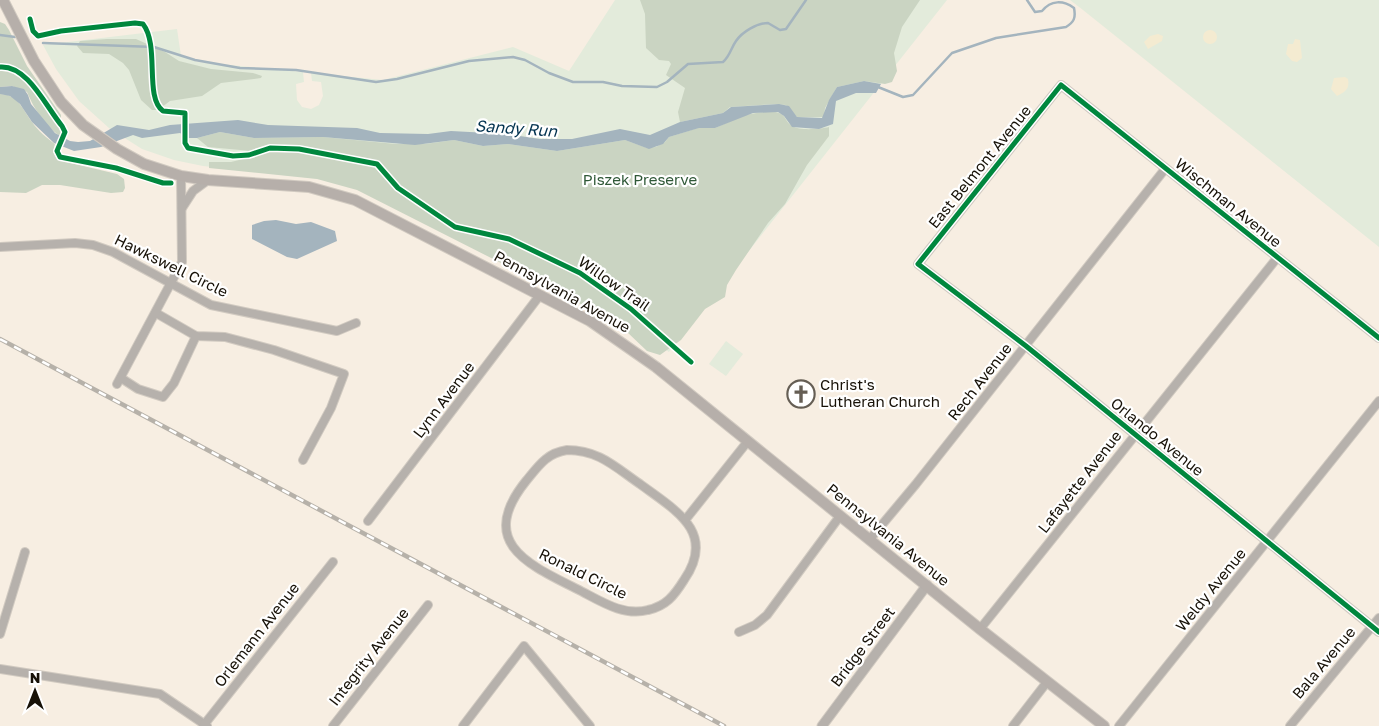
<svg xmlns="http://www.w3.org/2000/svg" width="1379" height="726" viewBox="0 0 1379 726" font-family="'Golos Text',sans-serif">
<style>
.green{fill:#e3ebdb}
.forest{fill:#cad4c2}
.sand{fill:#f4ebd1}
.water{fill:#a4b4be}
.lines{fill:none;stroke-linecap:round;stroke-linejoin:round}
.stream{stroke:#a4b4be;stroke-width:2.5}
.minor-casing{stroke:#d1cac1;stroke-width:10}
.tertiary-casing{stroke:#d1cac1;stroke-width:11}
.secondary-casing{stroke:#d1cac1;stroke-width:12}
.minor{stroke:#b6b1ac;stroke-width:8}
.tertiary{stroke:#b6b1ac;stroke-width:9}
.secondary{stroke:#b6afaa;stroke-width:10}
.rail-casing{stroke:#b6b1a9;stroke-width:4.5}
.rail{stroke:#fff;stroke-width:2.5;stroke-dasharray:8;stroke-linecap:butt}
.cycleway-casing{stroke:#fff;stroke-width:8}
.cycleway{stroke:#00873e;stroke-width:5}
.labels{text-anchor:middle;stroke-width:4.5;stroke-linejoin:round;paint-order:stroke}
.street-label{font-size:15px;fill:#171107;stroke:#fff}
.park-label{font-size:15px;fill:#2f5837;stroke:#fff}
.poi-label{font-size:15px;fill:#171107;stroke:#fff;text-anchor:start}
.water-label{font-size:16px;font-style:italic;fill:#00314e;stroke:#fff}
</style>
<rect width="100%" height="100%" fill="#f7eee2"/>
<g class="green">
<path d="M 615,0 L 947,0 L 669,352 L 647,337 L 348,182 L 203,166 L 174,160 L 142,149 L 109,128 L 79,101 L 56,69 L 43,45 L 177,29 L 181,56 L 198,62 L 303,72 L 304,82 L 296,84 L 297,100 L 302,107 L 311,109 L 319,105 L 323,96 L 321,82 L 312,81 L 311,73 L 383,80 L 513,47 L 569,71 Z"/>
<path d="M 1070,0 L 1379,0 L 1379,247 L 1083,10 Z"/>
<path d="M 726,341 L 743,354 L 726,376 L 709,364 Z"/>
</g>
<g class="forest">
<path d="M 640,0 L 920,0 L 902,27 L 894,53 L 897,71 L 892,82 L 885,84 L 864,81 L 837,87 L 825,108 L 824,117 L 797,117 L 786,105 L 774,104 L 730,107 L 723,113 L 680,122 L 678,112 L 685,88 L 666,75 L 671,64 L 669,61 L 659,60 L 646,48 L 645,14 Z"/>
<path d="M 0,22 L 5,24 L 9,30 L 27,66 L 61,115 L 61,137 C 45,126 34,109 27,92 L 12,86 L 0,87 Z"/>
<path d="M 107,39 L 136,39 L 165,52 L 179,61 L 211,69 L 253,73 L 262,76 L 261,78 L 221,83 L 202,96 L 170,101 L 158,110 L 152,110 L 141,100 L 129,70 L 123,63 L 109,54 L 83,53 L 77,46 L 80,41 Z"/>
<path d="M 0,94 C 18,94 23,110 32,122 C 37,130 48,139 55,144 L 53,152 L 58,160 L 117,174 L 124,179 L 125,188 L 123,192 L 111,193 L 60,185 L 42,185 L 26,193 L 0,192 Z"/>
<path d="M 769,111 C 789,113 782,119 792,126 C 800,131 820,129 829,127 L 829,136 L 807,165 L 785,204 L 768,223 L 736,270 L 727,285 L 725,297 L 705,309 L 681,340 L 660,355 L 647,351 L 627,332 L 572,299 L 357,190 L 317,179 L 209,168 L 209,162 L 231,162 L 251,157 L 253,154 L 251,151 L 208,147 L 197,138 L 220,132 L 254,138 L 323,137 L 396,144 L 425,144 L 454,140 L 483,146 L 508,144 L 557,151 L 625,140 L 647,148 L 656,147 L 665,142 L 669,137 L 685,132 L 698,128 L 715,128 L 745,115 Z"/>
</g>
<g class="sand">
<circle cx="1210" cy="37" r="7"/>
<path d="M 1158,34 L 1163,36 L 1162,41 L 1148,49 L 1144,42 L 1150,36 Z"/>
<path d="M 1295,39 L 1300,40 L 1302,58 L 1297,62 L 1292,61 L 1286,54 L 1288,44 L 1293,44 Z"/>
<path d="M 1345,77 L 1348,79 C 1350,89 1345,92 1337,96 L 1331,89 L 1334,78 Z"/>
</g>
<g class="water">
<path d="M 864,81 L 881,84 L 876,93 L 856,93 L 836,101 L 833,124 L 819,129 L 792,127 L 784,116 L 778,112 L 753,113 L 715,128 L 699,128 L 669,137 L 663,144 L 649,149 L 625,140 L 557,151 L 508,144 L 483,146 L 454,140 L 415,145 L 323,137 L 254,138 L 220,132 L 197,138 L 189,138 L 180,133 L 142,138 L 133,135 L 101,147 L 74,151 L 54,143 L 32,122 L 20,104 L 10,96 L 0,94 L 0,87 L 12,86 L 24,89 L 28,95 L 31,104 L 55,133 L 70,141 L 78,142 L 90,141 L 117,125 L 149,130 L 170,125 L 238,120 L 268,125 L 357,128 L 380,133 L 428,134 L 451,131 L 507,134 L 540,139 L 572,139 L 620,129 L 650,135 L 680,122 L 723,113 L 731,107 L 779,104 L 789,106 L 797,117 L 822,118 L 829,100 L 837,87 Z"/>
<path d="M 276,220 L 296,224 L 311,222 L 335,231 L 337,241 L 297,259 L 287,257 L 252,239 L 252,225 L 264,221 Z"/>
</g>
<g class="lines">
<g class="stream">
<path d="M 0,35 L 15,37"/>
<path d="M 43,43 L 154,47 L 195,60 L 240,68 L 296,70 L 376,82 L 397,79 L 469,61 L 513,57 L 525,60 L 549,73 L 573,82 L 603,82 L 622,86 L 657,87 L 667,82 L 688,64 L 723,62 C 730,56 731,48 736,41 C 742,32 757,23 768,23 L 780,30 L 786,29 L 806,0"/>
<path d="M 878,87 L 903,97 L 913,95 L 952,53 L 996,38 L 1066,27 C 1074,22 1076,18 1074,8 C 1063,0 1051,0 1042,11 L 1035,12 L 1027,0"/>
</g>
<g class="minor-casing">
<g id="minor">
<path d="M 182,208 L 193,191 L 208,180"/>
<path d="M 0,247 L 75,243 L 93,245 L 113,252 L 211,305 L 337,331 L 356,323"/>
<path d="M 156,313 L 196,336 L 225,337 L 274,350 L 344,374 L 331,408 L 303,460"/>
<path d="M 1379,338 L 1061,85 L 918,264 L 1026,346 L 1379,632"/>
<path d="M 121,378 L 138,389 L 163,397 L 174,383 L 196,336"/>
<path d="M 117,384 L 182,262 L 181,176"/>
<path d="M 567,450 C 599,450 615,467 640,484 C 675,510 717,532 684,580 C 674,596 666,606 648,610 C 623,617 599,600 577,589 C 527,564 477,542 526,481 C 539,465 547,453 567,450 Z"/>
<path d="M 686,519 L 748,441"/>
<path d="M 368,521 L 540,295"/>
<path d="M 870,539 L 916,484 L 1165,169"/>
<path d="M 980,629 L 1277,258"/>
<path d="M 739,632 L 755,625 L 767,615 L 840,516"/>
<path d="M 0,634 L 25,552"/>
<path d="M 0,669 L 160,694 L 207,726"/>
<path d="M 203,726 L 333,562"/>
<path d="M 333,726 L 428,605"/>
<path d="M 463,726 L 524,646 L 590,726"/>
<path d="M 1013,726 L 1047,682"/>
<path d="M 1119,726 L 1379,401"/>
<path d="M 1290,726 L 1379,618"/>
</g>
</g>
<g class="tertiary-casing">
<path id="tertiary" d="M 822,726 L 927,585"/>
</g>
<g class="secondary-casing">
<path id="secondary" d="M 3,0 L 34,61 L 61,102 L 83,125 L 117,149 L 144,164 L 181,176 L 208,180 L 309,187 L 355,200 L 590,321 L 656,367 L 980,629 L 1104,726"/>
</g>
<use href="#minor" class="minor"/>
<use href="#tertiary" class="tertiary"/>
<use href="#secondary" class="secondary"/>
<g class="rail-casing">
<path id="rail" d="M 0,339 L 724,726"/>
</g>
<use href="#rail" class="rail"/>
<g class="cycleway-casing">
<g id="cycleway">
<path d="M 30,19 L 33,31 L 38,36 L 61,31 L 135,23 L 143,24 C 160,46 144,97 163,111 L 185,113 L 185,143 L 188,148 L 233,156 L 249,155 L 270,148 L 299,149 L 377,164 L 398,188 L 455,227 L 509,239 L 580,273 L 631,309 L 691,362"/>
<path d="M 0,67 C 28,65 46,107 62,126 L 65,132 L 57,151 L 60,157 L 116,168 L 163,183 L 171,183"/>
<path d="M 1379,338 L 1061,85 L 918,264 L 1026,346 L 1379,632"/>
</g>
</g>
<use href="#cycleway" class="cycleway"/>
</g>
<defs>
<g id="church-ring" transform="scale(1.4375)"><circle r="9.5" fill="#fff" stroke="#655e54" stroke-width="1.5"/><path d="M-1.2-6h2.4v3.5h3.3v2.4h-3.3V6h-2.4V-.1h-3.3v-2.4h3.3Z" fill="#655e54"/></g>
</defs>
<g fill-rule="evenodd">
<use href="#church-ring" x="801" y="394"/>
</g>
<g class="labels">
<g class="street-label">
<text transform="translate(980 167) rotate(-51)" y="5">East Belmont Avenue</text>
<text transform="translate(1228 203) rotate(39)" y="5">Wischman Avenue</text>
<text transform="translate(171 266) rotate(26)" y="5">Hawkswell Circle</text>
<text transform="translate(614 284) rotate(35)" y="5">Willow Trail</text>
<text transform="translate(562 292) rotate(29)" y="5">Pennsylvania Avenue</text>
<text transform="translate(980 382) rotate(-52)" y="5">Rech Avenue</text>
<text transform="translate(444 400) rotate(-53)" y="5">Lynn Avenue</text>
<text transform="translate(1157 437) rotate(39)" y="5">Orlando Avenue</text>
<text transform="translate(1080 482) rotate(-52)" y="5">Lafayette Avenue</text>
<text transform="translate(888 535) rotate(39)" y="5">Pennsylvania Avenue</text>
<text transform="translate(583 574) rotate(26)" y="5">Ronald Circle</text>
<text transform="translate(1211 590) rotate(-51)" y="5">Weldy Avenue</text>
<text transform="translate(257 635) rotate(-52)" y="5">Orlemann Avenue</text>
<text transform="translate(863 647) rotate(-53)" y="5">Bridge Street</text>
<text transform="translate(369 657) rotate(-52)" y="5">Integrity Avenue</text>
<text transform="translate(1324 663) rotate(-50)" y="5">Bala Avenue</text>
</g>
<g class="park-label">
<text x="640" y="185">Piszek Preserve</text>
</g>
<g class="poi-label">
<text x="820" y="390">Christ's<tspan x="820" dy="17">Lutheran Church</tspan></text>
</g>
<g class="water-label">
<text transform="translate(516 128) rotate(4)" y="6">Sandy Run</text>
</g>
</g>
<g transform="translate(35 691)" stroke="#ffffff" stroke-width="4" paint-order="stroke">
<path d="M0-4L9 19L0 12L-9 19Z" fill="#171107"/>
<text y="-8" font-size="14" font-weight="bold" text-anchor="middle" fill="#171107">N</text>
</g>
</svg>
